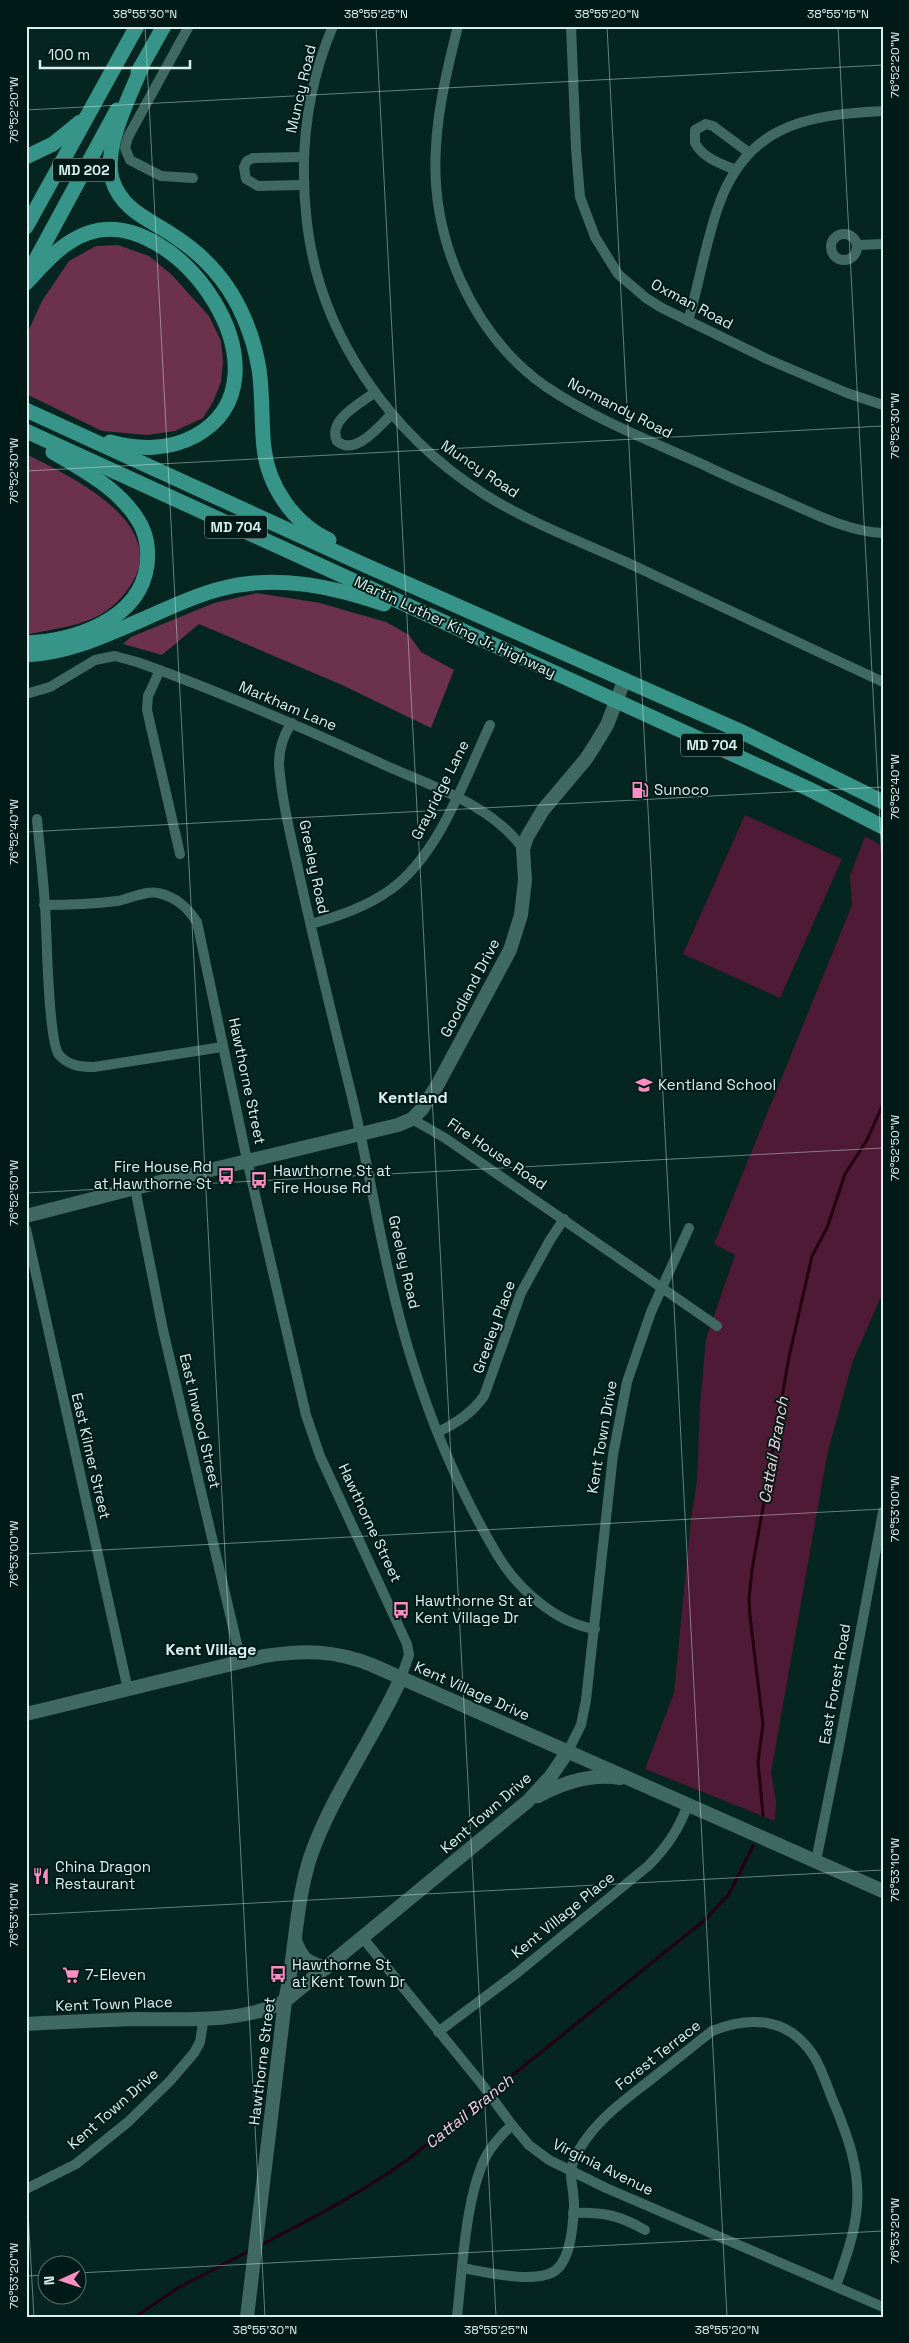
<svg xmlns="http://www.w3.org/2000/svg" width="909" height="2343" viewBox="0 0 909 2343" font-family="'Space Grotesk',sans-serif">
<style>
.green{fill:#4f1a35}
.forest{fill:#6c314d}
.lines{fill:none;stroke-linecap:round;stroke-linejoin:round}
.stream{stroke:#201;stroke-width:3}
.street{stroke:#406962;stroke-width:10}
.secondary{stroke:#406962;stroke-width:14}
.primary{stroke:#369488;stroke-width:15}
.ticks{fill:none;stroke:#daf0ec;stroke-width:1;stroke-opacity:0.45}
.labels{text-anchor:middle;stroke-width:4;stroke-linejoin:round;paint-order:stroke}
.shield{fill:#001b17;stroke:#99b0ac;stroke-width:1}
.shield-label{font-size:14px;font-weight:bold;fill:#daf0ec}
.street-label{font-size:15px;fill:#daf0ec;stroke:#001b17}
.poi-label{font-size:15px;fill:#daf0ec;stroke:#001b17;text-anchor:start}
.neighbourhood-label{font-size:16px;font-weight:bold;fill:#daf0ec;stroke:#001b17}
.water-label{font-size:16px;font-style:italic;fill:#f7cfdf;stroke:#001b17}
.neatline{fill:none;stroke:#daf0ec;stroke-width:2}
.ticks-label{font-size:12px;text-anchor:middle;fill:#daf0ec}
</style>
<rect width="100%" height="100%" fill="#052521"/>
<g class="green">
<path d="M 745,815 L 842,859 L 780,998 L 683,954 Z"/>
<path d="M 865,836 L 883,847 L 883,1292 L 852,1363 L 827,1455 L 771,1773 L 776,1801 L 775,1821 L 645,1769 L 674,1693 L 691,1519 L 697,1481 L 700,1405 L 706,1339 L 735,1255 L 714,1244 L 852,905 L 850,876 Z"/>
</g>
<g class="forest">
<path d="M 118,245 L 149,256 L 172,275 L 209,316 L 221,341 L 223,362 L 221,382 L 213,402 L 203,418 L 175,431 L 147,435 L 102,431 L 26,394 L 26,336 L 42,301 L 69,261 L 96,246 Z"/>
<path d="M 26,454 C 68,475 169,522 132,583 C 122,600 105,615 86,621 C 67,628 46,630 26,635 Z"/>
<path d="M 257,593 L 320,603 L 386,622 L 409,635 L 421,652 L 454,670 L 431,728 L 342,685 L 199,624 L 162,655 L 123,644 L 131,637 L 214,603 Z"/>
</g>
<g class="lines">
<g class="stream">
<path d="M 763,1815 L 758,1762 L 763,1724 L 750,1617 L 749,1599 L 752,1570 L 789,1357 L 812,1256 L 827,1228 L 845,1174 L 867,1140 L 883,1104"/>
<path d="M 261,2245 C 313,2218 363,2192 410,2158 L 706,1919 L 729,1894 L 753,1846"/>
<path d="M 135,2317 L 178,2288 L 251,2250"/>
</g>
<g class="street">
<path d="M 189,26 L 128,137 L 125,148 L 130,160 L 161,176 L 193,178"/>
<path d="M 333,26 C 306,89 299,156 307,223 C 320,335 390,434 484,494 C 533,525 590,545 643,570 C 723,607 803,645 883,682"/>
<path d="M 458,26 C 448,66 438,107 436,147 C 430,237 471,333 545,386 C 594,419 650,441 704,465 C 730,478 758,489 785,501 C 815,514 849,532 883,533"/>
<path d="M 571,26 L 576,149 L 580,197 L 595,237 L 618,274 L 646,298 L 662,308 L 767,359 L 847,393 L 883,405"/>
<path d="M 736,170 C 721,164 703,158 695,143 L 695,130 L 706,124 L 713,126 L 748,152"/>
<path d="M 303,185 L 258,186 L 246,179 L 244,167 L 247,161 L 253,158 L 303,157"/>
<circle cx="844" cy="247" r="13"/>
<path d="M 858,245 L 883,244"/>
<path d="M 688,321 C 699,284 705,246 717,210 C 745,126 803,115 883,111"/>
<path d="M 374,393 C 361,403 327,420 337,441 C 355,457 379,426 392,414"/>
<path d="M 160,670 L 148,696 L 147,710 L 180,854"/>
<path d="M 26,694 L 50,687 L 95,660 L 115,656 L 137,662 C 219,691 299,726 378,762 C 427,785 491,803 523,849"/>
<path d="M 292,723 C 283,735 279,749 279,765 C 282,803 292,841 300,878 C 316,951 334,1024 352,1097 C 373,1185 385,1277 413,1364 C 434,1430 462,1496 498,1556 C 518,1589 556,1623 595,1629"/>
<path d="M 37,819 C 40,854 45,890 46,926 C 47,947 49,1042 59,1055 C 69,1066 81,1067 94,1067 L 222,1047"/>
<path d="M 44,905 C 69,905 93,904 117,901 C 129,899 147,890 158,893 C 176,897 187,907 197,922 L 247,1160 L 306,1415 L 320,1456 L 407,1644 L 409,1655 L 401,1678"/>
<path d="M 311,924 C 339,916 366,907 390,890 C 439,855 465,778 490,725"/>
<path d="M 412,1119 L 445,1138 L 717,1326"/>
<path d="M 135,1188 L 163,1330 L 241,1661"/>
<path d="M 26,1229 L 128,1690"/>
<path d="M 438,1432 C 457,1423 472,1413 484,1396 L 521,1293 L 550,1240 L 564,1219"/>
<path d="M 568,1751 L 581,1725 L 586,1700 L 613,1455 L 627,1382 L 651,1312 L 689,1228"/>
<path d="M 816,1861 L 840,1741 L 883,1512"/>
<path d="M 362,1937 L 481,2083 L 512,2125 L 529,2145 L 549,2160 L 606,2188 L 883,2307"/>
<path d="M 438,2032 L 517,1973 L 648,1866 C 667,1847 679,1829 688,1804"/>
<path d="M 26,2189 L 76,2164 L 128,2122 L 170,2081 L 194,2053 L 200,2042 L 204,2017"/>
<path d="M 573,2213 C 603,2212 619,2215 645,2230"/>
<path d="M 463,2268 C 485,2272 537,2285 556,2270 C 571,2258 573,2225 574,2206 C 574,2177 563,2174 582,2145 C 601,2115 632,2095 659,2073 C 677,2059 694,2045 712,2031 C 752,2015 791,2018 815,2058 C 823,2072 828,2089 834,2103 C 848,2137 860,2169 857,2206 C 855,2234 845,2260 836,2286"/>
<path d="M 457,2317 C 462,2271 465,2207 482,2165 C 488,2149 500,2136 512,2125"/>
</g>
<g class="secondary">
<path d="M 26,1216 L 135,1188 L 398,1125 L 412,1119 L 422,1109 L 438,1084 L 510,950 L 521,915 L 525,880 L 523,849 L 527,837 L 543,810 L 586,759 L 595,745 L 607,725 L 624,681"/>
<path d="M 26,1714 L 264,1656 C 305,1650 334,1650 372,1665 L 883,1891"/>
<path d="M 538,1796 C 564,1782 591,1773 620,1778"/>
<path d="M 295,1941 C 303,1960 306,1962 326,1968"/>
<path d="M 26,2024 C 63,2022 101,2020 138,2019 C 184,2019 244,2023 285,2001 L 528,1801 L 551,1776 L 568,1751"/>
<path d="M 247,2317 L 285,2001 C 296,1953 295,1903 311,1855 C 333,1793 374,1738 401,1678"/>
</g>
<g class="primary">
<path d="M 143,64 C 131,94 103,146 112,179 C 122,212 152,220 177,238 C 207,258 230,285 244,318 C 251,334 256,351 259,369 C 263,395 261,422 264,448 C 268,486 294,524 329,540"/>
<path d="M 138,72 L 164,26"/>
<path d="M 26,157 L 53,144 L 80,122"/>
<path d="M 26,227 L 137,26"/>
<path d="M 28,274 L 117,110"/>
<path d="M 26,283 C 45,263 62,242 88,233 C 176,202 300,378 195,436 C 169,450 138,450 110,442"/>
<path d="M 26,410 L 358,562 L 740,731 L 883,802"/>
<path d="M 26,431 L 809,789 L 883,827"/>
<path d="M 26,643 C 74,641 140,620 147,565 C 149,548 146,531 136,517 C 117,488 82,469 53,452"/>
<path d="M 26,655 C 67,653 102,637 139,621 C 165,610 192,596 220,589 C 275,574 331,586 384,604"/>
</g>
</g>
<path class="ticks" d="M 145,26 L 265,2317M 376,26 L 496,2317M 607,26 L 727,2317M 838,26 L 883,882M 26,110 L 883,65M 26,471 L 883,426M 26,832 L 883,787M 26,1193 L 883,1148M 26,1554 L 883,1509M 26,1915 L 883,1870M 26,2177 L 34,2317M 78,2273 L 883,2231M 26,2276 L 48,2275"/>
<defs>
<g id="fuel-bare" transform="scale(1.35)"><path d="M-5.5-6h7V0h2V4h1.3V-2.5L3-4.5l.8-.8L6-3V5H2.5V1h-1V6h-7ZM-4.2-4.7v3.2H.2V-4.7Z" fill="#fc8fc2" stroke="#001b17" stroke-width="2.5" paint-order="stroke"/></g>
<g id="school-bare" transform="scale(1.35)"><path d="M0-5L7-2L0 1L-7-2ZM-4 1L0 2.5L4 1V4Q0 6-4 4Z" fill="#fc8fc2" stroke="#001b17" stroke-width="2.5" paint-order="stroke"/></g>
<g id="bus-bare" transform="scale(1.35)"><path d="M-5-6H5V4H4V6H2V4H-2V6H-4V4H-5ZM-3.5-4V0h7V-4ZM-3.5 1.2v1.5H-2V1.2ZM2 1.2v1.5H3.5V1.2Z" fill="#fc8fc2" stroke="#001b17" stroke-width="2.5" paint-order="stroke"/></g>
<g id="restaurant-bare" transform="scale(1.35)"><path d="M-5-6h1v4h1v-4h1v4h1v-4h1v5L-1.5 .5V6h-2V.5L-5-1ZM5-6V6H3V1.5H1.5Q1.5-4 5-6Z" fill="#fc8fc2" stroke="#001b17" stroke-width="2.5" paint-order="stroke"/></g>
<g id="supermarket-bare" transform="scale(1.35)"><path d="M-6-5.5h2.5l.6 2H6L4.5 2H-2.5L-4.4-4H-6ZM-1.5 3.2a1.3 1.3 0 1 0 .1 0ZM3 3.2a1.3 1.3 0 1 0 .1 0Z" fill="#fc8fc2" stroke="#001b17" stroke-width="2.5" paint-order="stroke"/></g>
</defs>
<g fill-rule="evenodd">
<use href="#fuel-bare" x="640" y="790"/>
<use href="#school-bare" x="644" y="1085"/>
<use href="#bus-bare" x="226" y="1176"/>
<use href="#bus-bare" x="259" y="1180"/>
<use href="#bus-bare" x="401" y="1610"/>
<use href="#restaurant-bare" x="41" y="1876"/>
<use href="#bus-bare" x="278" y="1974"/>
<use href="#supermarket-bare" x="71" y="1975"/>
</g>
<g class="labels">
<g class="shield">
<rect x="53" y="158.5" width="62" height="23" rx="4"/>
<rect x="205" y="515.5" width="62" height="23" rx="4"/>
<rect x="681" y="733.5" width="62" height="23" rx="4"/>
</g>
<g class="shield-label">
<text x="84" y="175">MD 202</text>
<text x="236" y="532">MD 704</text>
<text x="712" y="750">MD 704</text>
</g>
<g class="street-label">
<text transform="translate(301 89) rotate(-77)" y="5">Muncy Road</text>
<text transform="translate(692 304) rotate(28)" y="5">Oxman Road</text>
<text transform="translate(620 408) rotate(27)" y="5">Normandy Road</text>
<text transform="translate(480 469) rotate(34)" y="5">Muncy Road</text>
<text transform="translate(455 627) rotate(25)" y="5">Martin Luther King Jr. Highway</text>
<text transform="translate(288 706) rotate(23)" y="5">Markham Lane</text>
<text transform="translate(440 790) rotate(-63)" y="5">Grayridge Lane</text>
<text transform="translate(314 867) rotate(78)" y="5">Greeley Road</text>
<text transform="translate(470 988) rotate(-62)" y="5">Goodland Drive</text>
<text transform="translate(247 1081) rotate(78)" y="5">Hawthorne Street</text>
<text transform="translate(497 1154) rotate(34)" y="5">Fire House Road</text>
<text transform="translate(404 1262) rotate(77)" y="5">Greeley Road</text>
<text transform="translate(494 1327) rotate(-70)" y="5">Greeley Place</text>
<text transform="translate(200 1421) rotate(77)" y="5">East Inwood Street</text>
<text transform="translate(602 1437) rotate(-80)" y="5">Kent Town Drive</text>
<text transform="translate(91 1456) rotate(77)" y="5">East Kilmer Street</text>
<text transform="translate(370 1523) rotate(65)" y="5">Hawthorne Street</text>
<text transform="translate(835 1684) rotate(-80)" y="5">East Forest Road</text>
<text transform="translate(472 1691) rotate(24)" y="5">Kent Village Drive</text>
<text transform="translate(486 1813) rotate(-41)" y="5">Kent Town Drive</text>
<text transform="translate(563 1915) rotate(-39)" y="5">Kent Village Place</text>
<text transform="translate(114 2004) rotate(-2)" y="5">Kent Town Place</text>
<text transform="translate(658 2055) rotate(-38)" y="5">Forest Terrace</text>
<text transform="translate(262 2061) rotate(-83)" y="5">Hawthorne Street</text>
<text transform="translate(113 2109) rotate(-41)" y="5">Kent Town Drive</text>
<text transform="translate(603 2167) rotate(26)" y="5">Virginia Avenue</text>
</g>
<g class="poi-label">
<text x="654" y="795">Sunoco</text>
<text x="658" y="1090">Kentland School</text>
<text x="212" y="1172" text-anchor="end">Fire House Rd<tspan x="212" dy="17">at Hawthorne St</tspan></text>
<text x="273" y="1176">Hawthorne St at<tspan x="273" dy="17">Fire House Rd</tspan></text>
<text x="415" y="1606">Hawthorne St at<tspan x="415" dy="17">Kent Village Dr</tspan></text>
<text x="55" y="1872">China Dragon<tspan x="55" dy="17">Restaurant</tspan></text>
<text x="292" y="1970">Hawthorne St<tspan x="292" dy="17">at Kent Town Dr</tspan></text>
<text x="85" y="1980">7-Eleven</text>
</g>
<g class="neighbourhood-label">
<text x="413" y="1103">Kentland</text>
<text x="211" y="1655">Kent Village</text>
</g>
<g class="water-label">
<text transform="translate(773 1450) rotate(-80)" y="6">Cattail Branch</text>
<text transform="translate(469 2111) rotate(-39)" y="6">Cattail Branch</text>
</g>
</g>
<rect width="909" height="2343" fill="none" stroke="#001b17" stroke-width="55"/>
<g transform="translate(62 2280) rotate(267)"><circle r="24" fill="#001b17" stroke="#57706c"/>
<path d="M0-4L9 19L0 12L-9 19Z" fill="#fc8fc2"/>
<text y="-8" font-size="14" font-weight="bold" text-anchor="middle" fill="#daf0ec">N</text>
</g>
<path d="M40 60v8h150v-8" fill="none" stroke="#daf0ec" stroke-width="2.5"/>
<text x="48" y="60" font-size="15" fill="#daf0ec" stroke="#001b17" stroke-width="4" paint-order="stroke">100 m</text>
<rect x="28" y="28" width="854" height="2288" class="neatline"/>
<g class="ticks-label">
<text x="145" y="18">38°55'30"N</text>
<text x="376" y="18">38°55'25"N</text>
<text x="607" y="18">38°55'20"N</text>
<text x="838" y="18">38°55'15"N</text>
<text transform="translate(895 65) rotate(-90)" y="4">76°52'20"W</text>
<text transform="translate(14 110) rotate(-90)" y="4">76°52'20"W</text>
<text transform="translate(895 426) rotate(-90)" y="4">76°52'30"W</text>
<text transform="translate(14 471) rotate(-90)" y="4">76°52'30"W</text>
<text transform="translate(895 787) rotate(-90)" y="4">76°52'40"W</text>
<text transform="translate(14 832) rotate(-90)" y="4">76°52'40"W</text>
<text transform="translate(895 1148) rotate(-90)" y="4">76°52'50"W</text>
<text transform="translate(14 1193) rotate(-90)" y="4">76°52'50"W</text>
<text transform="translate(895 1509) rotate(-90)" y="4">76°53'00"W</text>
<text transform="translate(14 1554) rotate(-90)" y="4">76°53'00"W</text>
<text transform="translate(895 1870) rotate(-90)" y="4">76°53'10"W</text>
<text transform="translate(14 1915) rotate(-90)" y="4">76°53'10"W</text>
<text transform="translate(895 2231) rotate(-90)" y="4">76°53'20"W</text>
<text transform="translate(14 2276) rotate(-90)" y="4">76°53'20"W</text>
<text x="265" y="2334">38°55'30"N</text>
<text x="496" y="2334">38°55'25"N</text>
<text x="727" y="2334">38°55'20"N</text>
</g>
</svg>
